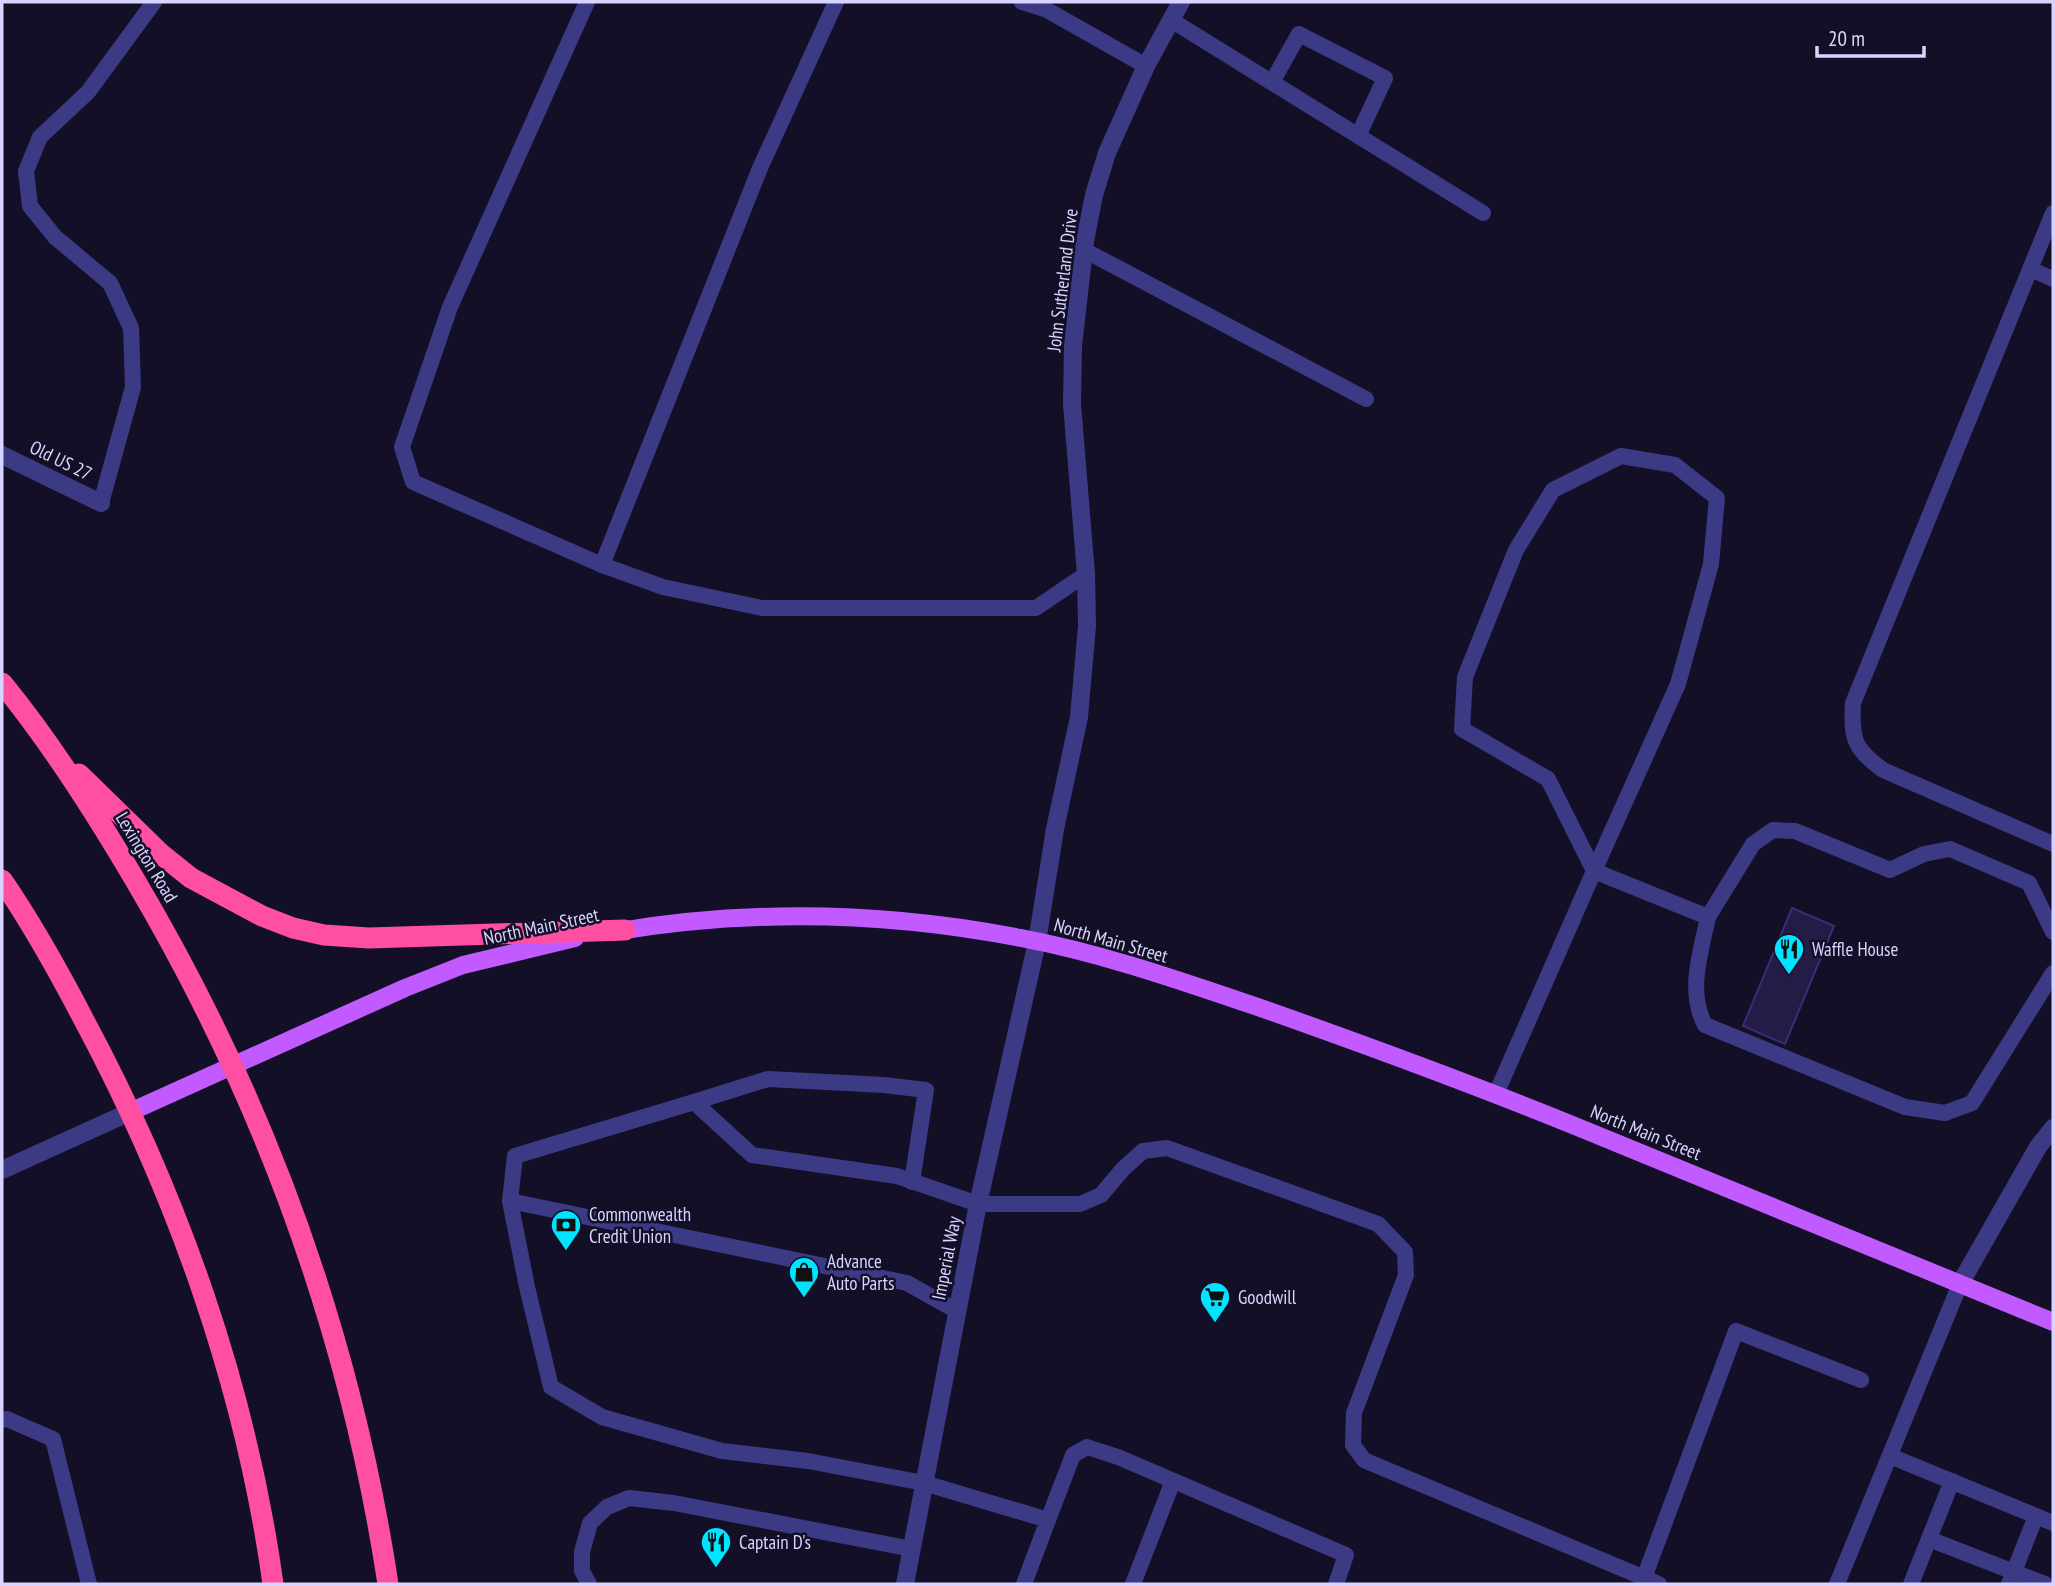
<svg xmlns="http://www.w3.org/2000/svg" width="2055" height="1586" viewBox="0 0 2055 1586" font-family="'PT Sans Narrow',sans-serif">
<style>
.building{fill:#241b47;stroke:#3b2d73;stroke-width:2}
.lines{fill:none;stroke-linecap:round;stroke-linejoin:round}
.lane{stroke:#3d3a85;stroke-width:16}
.street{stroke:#3d3a85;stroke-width:18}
.primary{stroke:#c25bff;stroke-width:18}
.highway{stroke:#ff4fa3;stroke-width:21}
.labels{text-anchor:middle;stroke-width:5;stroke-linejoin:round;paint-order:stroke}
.street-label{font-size:19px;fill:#d9d4ff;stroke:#130f26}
.poi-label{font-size:19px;fill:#d9d4ff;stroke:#130f26;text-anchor:start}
</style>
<rect width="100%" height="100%" fill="#130f26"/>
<path class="building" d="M 1792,908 L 1834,926 L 1785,1044 L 1743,1026 Z"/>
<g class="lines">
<g class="lane">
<path d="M 587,2 L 450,307 L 402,447 L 413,482 L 602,565 L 663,587 L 762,608 L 1036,608 L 1086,574"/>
<path d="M 1022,2 L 1047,10 L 1146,66"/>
<path d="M 1171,20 L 1483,213"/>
<path d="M 1272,82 L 1299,34 L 1385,78 L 1358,136"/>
<path d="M 2053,213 L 1853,703 C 1851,739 1854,749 1883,770 L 2053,844"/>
<path d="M 1084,250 L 1366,399"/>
<path d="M 2030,269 L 2053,279"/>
<path d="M 101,503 L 133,387 L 131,328 L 110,283 L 55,237 L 30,206 L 26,171 L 40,137 L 88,92 L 154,2"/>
<path d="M 602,565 L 760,168 L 836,2"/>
<path d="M 1708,917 C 1701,952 1687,991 1705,1025 L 1905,1107 L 1945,1113 L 1972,1103 L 2053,973"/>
<path d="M 1496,1094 L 1594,871 L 1548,779 L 1462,729 L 1465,677 L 1516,550 L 1553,490 L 1621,456 L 1675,465 L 1717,498 L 1711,564 L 1678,684 L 1594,871 L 1708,917 L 1753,844 L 1773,830 L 1795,831 L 1890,870 L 1924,854 L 1950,849 L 2029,883 L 2053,932"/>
<path d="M 694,1102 L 768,1079 L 884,1085 L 926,1090 L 912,1182"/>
<path d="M 510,1201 L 907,1283 L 957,1311"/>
<path d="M 2,1420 L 7,1419 L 53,1439 L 89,1584"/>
<path d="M 1890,1456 L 2053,1523"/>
<path d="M 1048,1520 L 1073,1455 L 1087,1447 L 1118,1457 L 1346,1555 L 1336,1584"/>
<path d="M 1929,1539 L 2045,1584"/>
<path d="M 1644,1578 L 1736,1331 L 1861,1380"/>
<path d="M 589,1584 L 582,1571 L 582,1552 L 590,1523 L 607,1507 L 629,1498 L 674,1503 L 912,1549"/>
<path d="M 1024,1584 L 1048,1520 L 924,1483 L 808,1461 L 722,1451 L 602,1417 L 551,1387 L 527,1287 L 510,1201 L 515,1156 L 694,1102 L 752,1155 L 897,1176 L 978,1204 L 1080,1204 L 1101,1195 L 1123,1169 L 1143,1151 L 1167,1148 L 1378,1224 L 1405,1252 L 1406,1275 L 1354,1413 L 1353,1445 L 1364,1460 L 1659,1584"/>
<path d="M 1133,1584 L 1173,1481"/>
<path d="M 1837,1584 L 1960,1284"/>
<path d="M 1911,1584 L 1952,1481"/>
<path d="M 2009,1584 L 2036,1516"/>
</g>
<g class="street">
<path d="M 2,455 L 101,503"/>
<path d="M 2,1170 L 130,1112"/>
<path d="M 1960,1284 L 2038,1147 L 2053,1128"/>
<path d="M 905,1584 L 978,1204 L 1037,942 L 1055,829 L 1079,717 L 1087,626 L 1086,574 L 1072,404 L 1073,346 L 1085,241 L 1094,195 L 1107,153 L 1146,66 L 1181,2"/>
</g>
<g class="primary">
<path d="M 613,932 C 748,909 887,912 1021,938 C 1101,953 1178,980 1255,1006 C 1363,1044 1469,1083 1575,1126 C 1734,1191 1894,1257 2053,1322"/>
<path d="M 130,1112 L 405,988 L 463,965 L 575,938"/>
</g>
<g class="highway">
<path d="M 2,683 C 52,744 95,812 135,880 C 264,1098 350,1334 388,1584"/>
<path d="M 79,774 L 161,854 L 191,878 L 262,916 L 293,928 L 324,935 L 369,938 L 625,930"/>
<path d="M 2,880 C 33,925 60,974 85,1022 C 178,1196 246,1388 273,1584"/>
</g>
</g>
<defs>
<g id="restaurant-pin" transform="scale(1.575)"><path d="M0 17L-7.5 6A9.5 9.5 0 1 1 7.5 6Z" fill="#00e5ff" stroke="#130f26"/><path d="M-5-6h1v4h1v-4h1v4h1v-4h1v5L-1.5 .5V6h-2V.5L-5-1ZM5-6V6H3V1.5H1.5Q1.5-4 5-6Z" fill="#111"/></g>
<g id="bank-pin" transform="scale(1.575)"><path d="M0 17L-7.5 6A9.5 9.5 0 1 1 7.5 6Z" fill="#00e5ff" stroke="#130f26"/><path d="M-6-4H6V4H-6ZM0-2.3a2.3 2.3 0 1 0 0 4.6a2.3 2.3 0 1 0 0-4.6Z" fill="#111"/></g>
<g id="shop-pin" transform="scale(1.575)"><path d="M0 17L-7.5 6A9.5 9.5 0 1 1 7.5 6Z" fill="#00e5ff" stroke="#130f26"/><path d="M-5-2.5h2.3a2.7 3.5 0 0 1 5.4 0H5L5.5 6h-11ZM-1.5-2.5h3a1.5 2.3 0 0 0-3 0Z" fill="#111"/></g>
<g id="supermarket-pin" transform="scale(1.575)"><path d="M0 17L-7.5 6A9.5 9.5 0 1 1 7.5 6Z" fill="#00e5ff" stroke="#130f26"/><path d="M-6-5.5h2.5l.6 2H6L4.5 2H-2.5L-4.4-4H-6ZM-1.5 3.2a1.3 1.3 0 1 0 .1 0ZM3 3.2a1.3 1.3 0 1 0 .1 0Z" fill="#111"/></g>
</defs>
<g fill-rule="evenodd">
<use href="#restaurant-pin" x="1789" y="949"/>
<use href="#bank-pin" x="566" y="1225"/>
<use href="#shop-pin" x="804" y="1272"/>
<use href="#supermarket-pin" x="1215" y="1297"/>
<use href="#restaurant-pin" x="716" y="1542"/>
</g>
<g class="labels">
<g class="street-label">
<text transform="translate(1062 280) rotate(-83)" y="7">John Sutherland Drive</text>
<text transform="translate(61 460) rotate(26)" y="7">Old US 27</text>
<text transform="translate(147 857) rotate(59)" y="7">Lexington Road</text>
<text transform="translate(541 926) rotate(-12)" y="7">North Main Street</text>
<text transform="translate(1111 940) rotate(16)" y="7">North Main Street</text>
<text transform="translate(1646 1132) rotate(22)" y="7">North Main Street</text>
<text transform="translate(946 1258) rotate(-79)" y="7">Imperial Way</text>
</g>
<g class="poi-label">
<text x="1812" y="956">Waffle House</text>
<text x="589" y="1221">Commonwealth<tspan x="589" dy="22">Credit Union</tspan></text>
<text x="827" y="1268">Advance<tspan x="827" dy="22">Auto Parts</tspan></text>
<text x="1238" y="1304">Goodwill</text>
<text x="739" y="1549">Captain D's</text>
</g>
</g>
<rect width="2055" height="1586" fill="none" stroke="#d9d4ff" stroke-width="7"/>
<path d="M1817 46v10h107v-10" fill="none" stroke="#d9d4ff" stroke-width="3.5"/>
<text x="1828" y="46" font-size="21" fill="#d9d4ff" stroke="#130f26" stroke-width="5" paint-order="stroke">20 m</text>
</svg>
